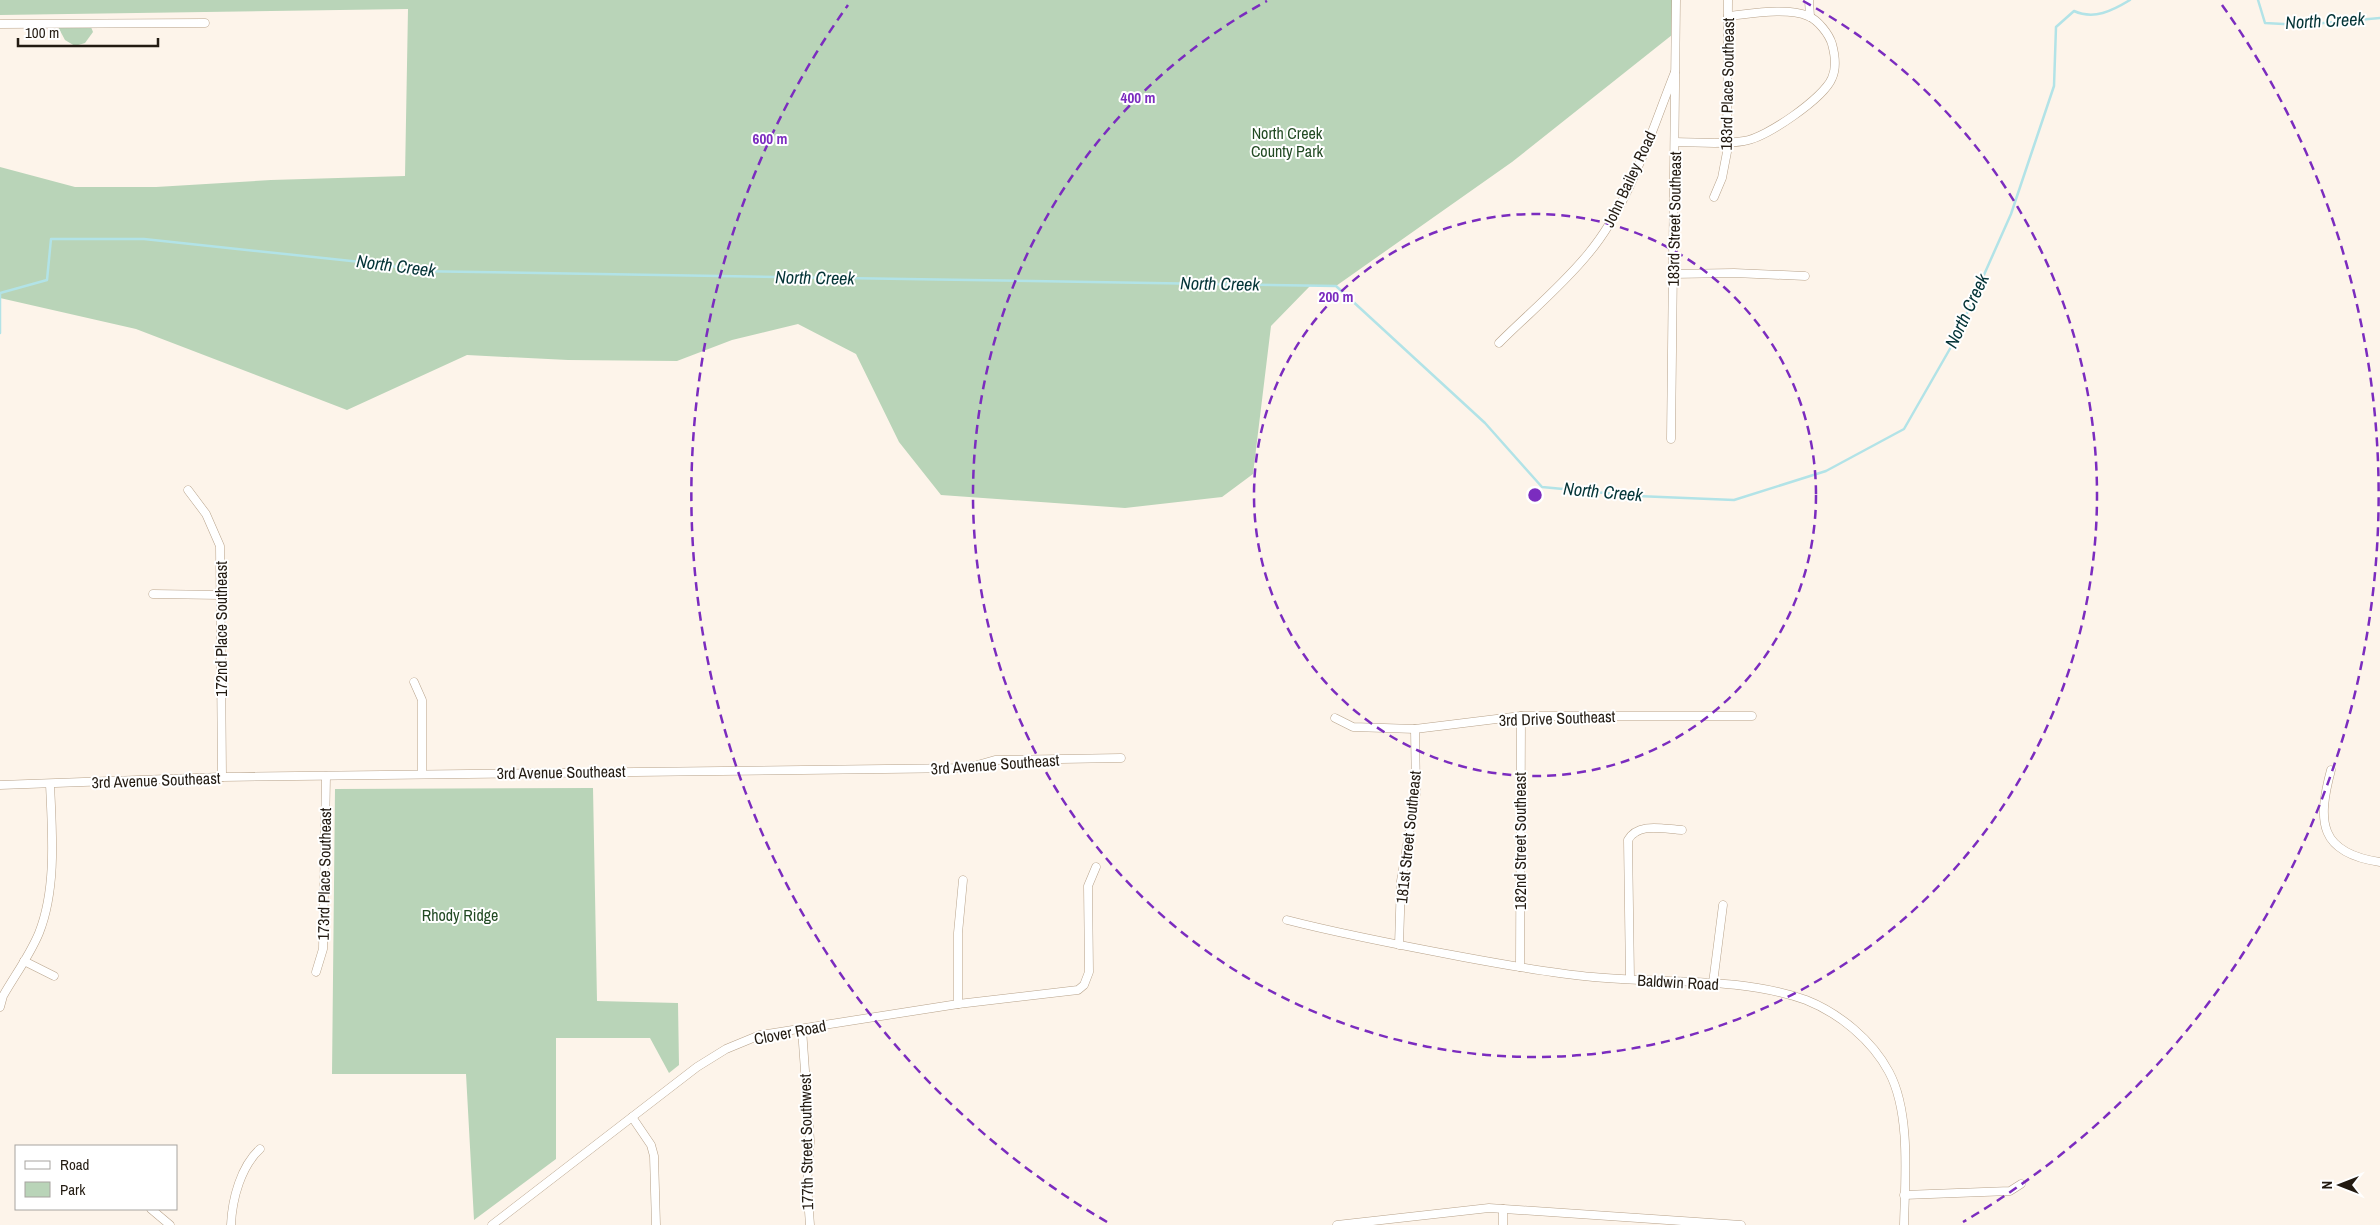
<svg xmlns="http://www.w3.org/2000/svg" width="2380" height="1225" viewBox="0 0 2380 1225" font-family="'Archivo Narrow',sans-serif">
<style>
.green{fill:#b9d4b8}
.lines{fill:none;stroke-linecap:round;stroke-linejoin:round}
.stream{stroke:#b2e3e7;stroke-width:2.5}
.minor-casing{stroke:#b7a28a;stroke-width:9}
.minor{stroke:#fff;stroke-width:8}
.ring{fill:none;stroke:#7b2cbf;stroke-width:2.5;stroke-dasharray:9 6}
.labels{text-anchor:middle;stroke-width:4;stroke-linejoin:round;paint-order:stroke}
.street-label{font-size:16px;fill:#231b12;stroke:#fff}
.park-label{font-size:16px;fill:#224a23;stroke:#fff}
.water-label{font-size:18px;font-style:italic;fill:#043437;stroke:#fff}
.centre{fill:#7b2cbf;stroke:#fff;stroke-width:2.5}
.ring-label{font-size:15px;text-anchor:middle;font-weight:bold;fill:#7b2cbf;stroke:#fff;stroke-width:4;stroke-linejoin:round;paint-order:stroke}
</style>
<rect width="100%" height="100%" fill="#fdf4ea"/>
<g class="green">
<path d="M 0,0 L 1677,0 L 1677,31 L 1512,162 L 1336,286 L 1310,286 L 1271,326 L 1253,474 L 1222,497 L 1125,508 L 941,495 L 899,442 L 856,354 L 798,324 L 732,340 L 677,361 L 568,360 L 467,355 L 347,410 L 136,329 L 0,298 L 0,167 L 75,187 L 156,187 L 271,180 L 405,176 L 408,9 L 0,15 Z"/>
<path d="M 58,27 L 91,27 L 93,32 L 85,43 L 75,46 L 65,40 Z"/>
<path d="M 593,788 L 597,1001 L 678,1003 L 679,1065 L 669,1073 L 650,1038 L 556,1038 L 556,1159 L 474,1220 L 466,1074 L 332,1074 L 335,789 Z"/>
</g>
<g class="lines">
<g class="stream">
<path d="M 2258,0 L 2265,23 L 2301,25 L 2380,18"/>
<path d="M 0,333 L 0,293 L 47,280 L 51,239 L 144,239 L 389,265 L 410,271 L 1336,286 L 1485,423 L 1542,487 L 1637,496 L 1734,500 L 1826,471 L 1904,429 L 1955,340 L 2011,214 L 2054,86 L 2056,27 L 2074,11 C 2094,20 2112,11 2130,0"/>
</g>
<g class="minor-casing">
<g id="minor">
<path d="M 1809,0 L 1810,17"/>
<path d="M 0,24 L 205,23"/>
<path d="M 1675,142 C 1697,142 1722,145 1744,141 C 1766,138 1824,98 1832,78 C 1837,67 1835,55 1832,44 C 1829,34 1818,20 1808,16 C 1787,7 1750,14 1728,16"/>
<path d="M 1714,197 L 1722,178 L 1727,152 L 1728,0"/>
<path d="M 1672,274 L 1734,273 L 1805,276"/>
<path d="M 1499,343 C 1528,314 1562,286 1588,254 C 1630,204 1651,132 1675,72"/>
<path d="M 1671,439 L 1676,0"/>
<path d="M 188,490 L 206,514 L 220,546 L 222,777"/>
<path d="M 153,594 L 221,595"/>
<path d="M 414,682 L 422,700 L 422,774"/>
<path d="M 1335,718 L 1353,727 L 1415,729 L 1521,716 L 1752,716"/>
<path d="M 2331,770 C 2317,822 2319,853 2380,862"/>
<path d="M 0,785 L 222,777 L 967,768 L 995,760 L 1121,758"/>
<path d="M 1287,920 C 1345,935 1404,946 1463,957 C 1506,965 1549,973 1593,977 C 1663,984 1738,976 1806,1000 C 1839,1013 1872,1040 1889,1072 C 1911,1113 1905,1179 1904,1225"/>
<path d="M 1399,945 L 1401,881 L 1416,793 L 1415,729"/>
<path d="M 24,961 L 54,976"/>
<path d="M 1520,967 L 1521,716"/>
<path d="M 316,972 L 323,949 L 326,776"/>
<path d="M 1630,979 L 1628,840 C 1638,822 1663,829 1682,830"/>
<path d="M 1713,983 L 1723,905"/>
<path d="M 958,1004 L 958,933 L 963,880"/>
<path d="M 0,1007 L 3,996 C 15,975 30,955 39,933 C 57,888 52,831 50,784"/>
<path d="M 802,1029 L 810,1141 L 807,1184 L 810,1225"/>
<path d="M 632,1117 L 651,1145 L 654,1156 L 656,1225"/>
<path d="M 1904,1195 L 2010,1191 L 2021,1184"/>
<path d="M 151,1209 L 170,1225"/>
<path d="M 1503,1209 L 1503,1225"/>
<path d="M 231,1225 C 232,1199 241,1166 260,1149"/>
<path d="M 492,1225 L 697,1067 L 726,1049 L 760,1035 L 958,1004 L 1078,990 L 1084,985 L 1089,972 L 1088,886 L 1096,867"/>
<path d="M 1337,1225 L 1489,1208 L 1741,1225"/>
</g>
</g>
<use href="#minor" class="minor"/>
</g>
<g class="ring">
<circle cx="1535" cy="495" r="281"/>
<path d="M1803 1A562 562 0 1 1 1267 1"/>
<path d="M1107 1222A844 844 0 0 1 848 5M2222 5A844 844 0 0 1 1963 1222"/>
</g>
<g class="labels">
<g class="street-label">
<text transform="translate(1727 84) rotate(-89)" y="6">183rd Place Southeast</text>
<text transform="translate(1629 179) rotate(-65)" y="6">John Bailey Road</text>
<text transform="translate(1674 219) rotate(-89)" y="6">183rd Street Southeast</text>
<text transform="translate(221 629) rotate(-90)" y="6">172nd Place Southeast</text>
<text transform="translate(1557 718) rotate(-2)" y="6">3rd Drive Southeast</text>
<text transform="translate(995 764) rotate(-4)" y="6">3rd Avenue Southeast</text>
<text transform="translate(561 772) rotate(-1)" y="6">3rd Avenue Southeast</text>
<text transform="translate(156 780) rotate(-2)" y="6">3rd Avenue Southeast</text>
<text transform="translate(1408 837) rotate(-84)" y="6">181st Street Southeast</text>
<text transform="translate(1520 841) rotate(-90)" y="6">182nd Street Southeast</text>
<text transform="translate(324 874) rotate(-89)" y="6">173rd Place Southeast</text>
<text transform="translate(1678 982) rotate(3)" y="6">Baldwin Road</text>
<text transform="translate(790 1032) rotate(-11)" y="6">Clover Road</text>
<text transform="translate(806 1142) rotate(-91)" y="6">177th Street Southwest</text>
</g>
<g class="park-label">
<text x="1287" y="139">North Creek<tspan x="1287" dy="18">County Park</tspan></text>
<text x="460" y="921">Rhody Ridge</text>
</g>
<g class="water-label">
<text transform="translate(2325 21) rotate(-3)" y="6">North Creek</text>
<text transform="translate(396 266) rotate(7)" y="6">North Creek</text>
<text transform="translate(815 278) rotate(1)" y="6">North Creek</text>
<text transform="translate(1220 284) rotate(1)" y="6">North Creek</text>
<text transform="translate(1967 311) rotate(-65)" y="6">North Creek</text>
<text transform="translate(1603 492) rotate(5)" y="6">North Creek</text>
</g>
</g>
<circle cx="1535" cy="495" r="8" class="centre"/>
<g class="ring-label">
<text x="1138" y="103">400 m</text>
<text x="770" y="144">600 m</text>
<text x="1336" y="302">200 m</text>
</g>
<rect x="15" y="1145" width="162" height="65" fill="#ffffff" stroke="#a7a4a0"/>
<rect x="25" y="1161" width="25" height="8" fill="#ffffff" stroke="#a7a4a0"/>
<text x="60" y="1170" font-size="15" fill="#231b12">Road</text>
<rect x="25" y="1182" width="25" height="15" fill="#b9d4b8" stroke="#a7a4a0"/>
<text x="60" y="1195" font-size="15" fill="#231b12">Park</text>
<g transform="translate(2340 1185) rotate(270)" stroke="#ffffff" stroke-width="4" paint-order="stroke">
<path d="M0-4L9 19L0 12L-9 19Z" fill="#231b12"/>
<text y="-8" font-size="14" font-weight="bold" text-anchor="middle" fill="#231b12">N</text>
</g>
<path d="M18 38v8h140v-8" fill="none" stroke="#231b12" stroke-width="2.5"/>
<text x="25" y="38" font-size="15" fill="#231b12" stroke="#ffffff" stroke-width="4" paint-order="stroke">100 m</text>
</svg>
